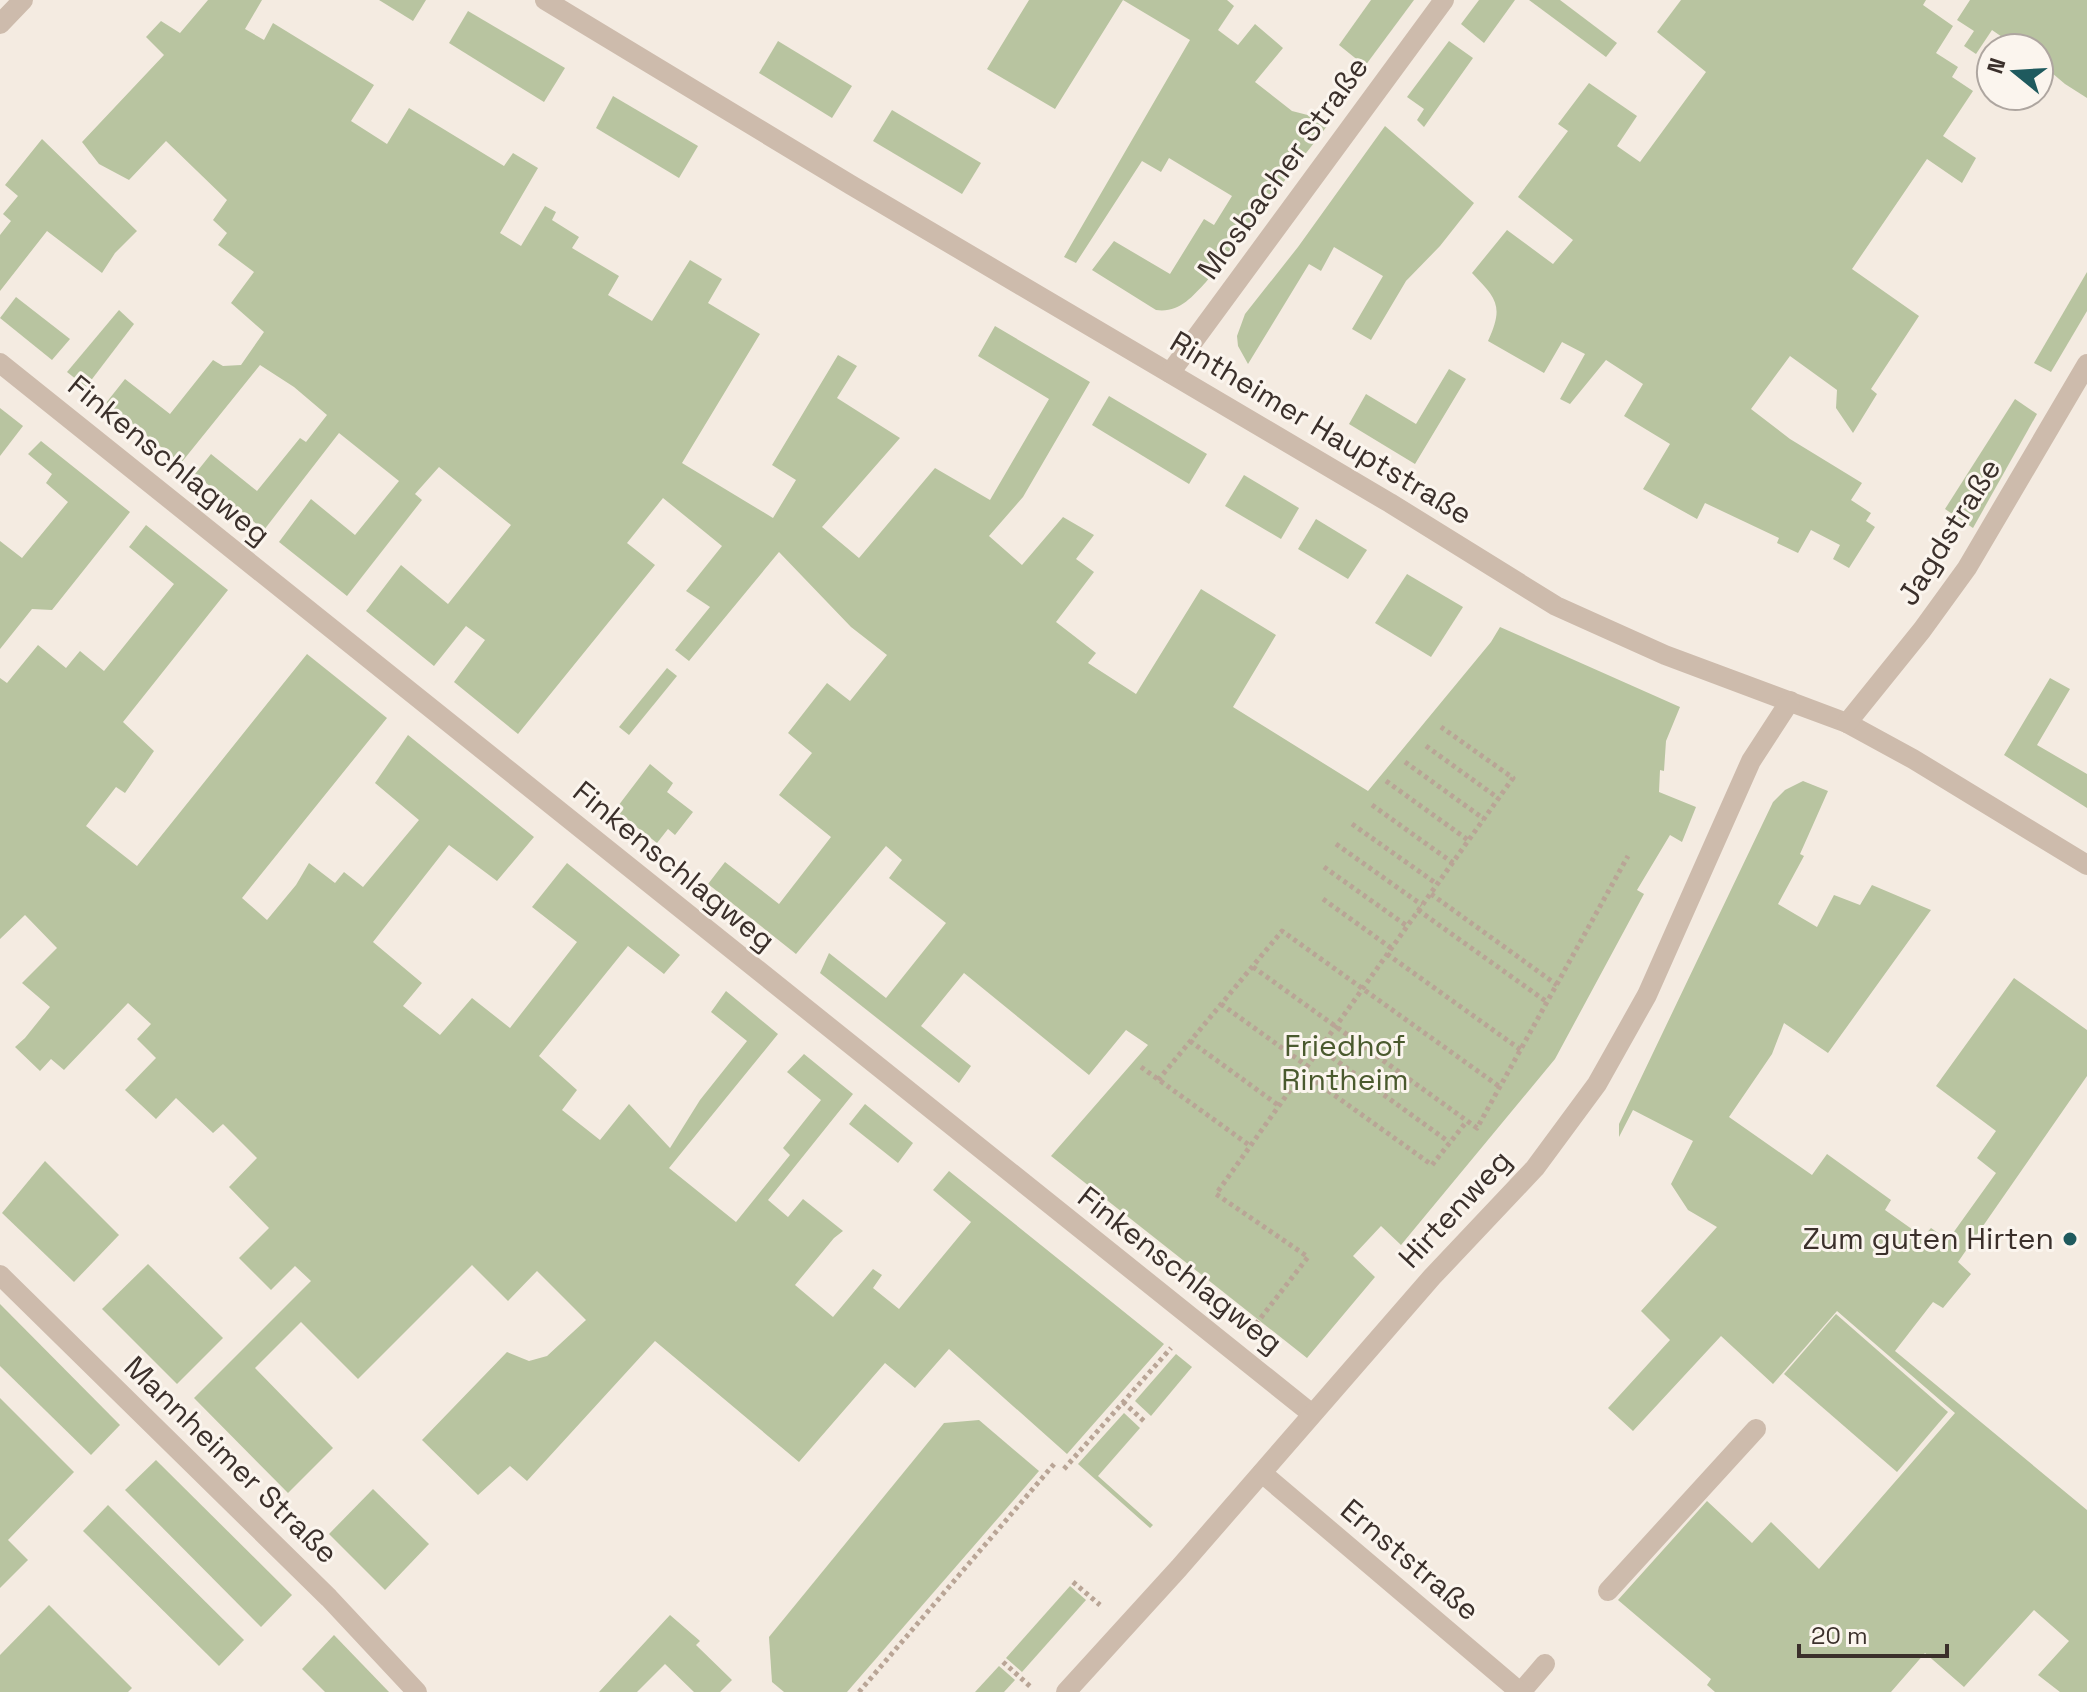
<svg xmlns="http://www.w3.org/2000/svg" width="2087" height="1692" viewBox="0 0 2087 1692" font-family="'Space Grotesk',sans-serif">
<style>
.green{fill:#b8c4a0}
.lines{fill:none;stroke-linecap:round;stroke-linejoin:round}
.path{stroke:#b9a596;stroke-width:5;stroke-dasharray:4 4;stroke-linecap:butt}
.lane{stroke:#cdbbac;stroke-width:20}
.street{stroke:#cdbbac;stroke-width:20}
.poi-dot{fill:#1f5a5e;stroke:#fbf5ee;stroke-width:3}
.labels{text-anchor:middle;stroke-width:6;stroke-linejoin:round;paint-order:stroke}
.street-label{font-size:30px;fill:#3b302b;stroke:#fbf5ee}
.park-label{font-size:30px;fill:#4a5a2e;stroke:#fbf5ee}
.poi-label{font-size:30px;fill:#3b302b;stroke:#fbf5ee;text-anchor:end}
</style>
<rect width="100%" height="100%" fill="#f4ebe1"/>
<g class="green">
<path d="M 208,0 L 262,0 L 245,29 L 264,40 L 273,23 L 374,85 L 351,121 L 387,144 L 409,108 L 504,166 L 513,153 L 538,168 L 500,233 L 521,246 L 545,206 L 556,212 L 552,220 L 579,237 L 572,248 L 619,276 L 608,295 L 652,321 L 690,260 L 722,279 L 708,303 L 760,334 L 682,463 L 773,518 L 796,480 L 772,465 L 838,355 L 857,366 L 837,398 L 900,438 L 822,527 L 859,558 L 935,468 L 990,500 L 1049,399 L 978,356 L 995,326 L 1090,382 L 1023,497 L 989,536 L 1022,565 L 1063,517 L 1094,535 L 1076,559 L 1094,572 L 1056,622 L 1096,653 L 1088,663 L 1136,694 L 1201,589 L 1276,635 L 1233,707 L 1368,791 L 1491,642 L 1500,627 L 1680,707 L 1666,741 L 1664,771 L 1660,770 L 1659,792 L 1696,807 L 1682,842 L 1670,835 L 1637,890 L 1644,894 L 1555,1059 L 1401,1245 L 1381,1226 L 1353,1256 L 1375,1277 L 1307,1358 L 1051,1156 L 1148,1045 L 1126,1030 L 1089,1075 L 964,973 L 921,1026 L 971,1066 L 959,1083 L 820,973 L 829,953 L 886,998 L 946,923 L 889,878 L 902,860 L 886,846 L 796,954 L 708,884 L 725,862 L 779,904 L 831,837 L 779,795 L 812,753 L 788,733 L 827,683 L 850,701 L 887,655 L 851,627 L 779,552 L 689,661 L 675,650 L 710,607 L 686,591 L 722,546 L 663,498 L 627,543 L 655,565 L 518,734 L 454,682 L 485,640 L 466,626 L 434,666 L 366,611 L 401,565 L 448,604 L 511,525 L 439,467 L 415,494 L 422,500 L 347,596 L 279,542 L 311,499 L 355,535 L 399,481 L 339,433 L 264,530 L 195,474 L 211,454 L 257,491 L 300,438 L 306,442 L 327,415 L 294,387 L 260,365 L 181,463 L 106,403 L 125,379 L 170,414 L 213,360 L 223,366 L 241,365 L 264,332 L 231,303 L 254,272 L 218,245 L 227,233 L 213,220 L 227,200 L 166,141 L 129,180 L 99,164 L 82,142 L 164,55 L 146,37 L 161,21 L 180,33 Z"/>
<path d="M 379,0 L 426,0 L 413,21 Z"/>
<path d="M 1029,0 L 1227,0 L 1234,6 L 1218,30 L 1238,45 L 1255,24 L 1283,48 L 1255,82 L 1292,111 L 1331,121 L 1206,282 C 1191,298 1179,313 1156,310 L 1092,270 L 1114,241 L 1170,274 L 1204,219 L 1214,225 L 1232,196 L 1169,158 L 1161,172 L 1142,161 L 1076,263 L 1064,257 L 1190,40 L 1123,0 L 1055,109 L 987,69 Z"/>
<path d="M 1371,0 L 1414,0 L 1365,66 L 1339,45 Z"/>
<path d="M 1479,0 L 1515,0 L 1484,43 L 1461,24 Z"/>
<path d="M 1529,0 L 1560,0 L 1617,43 L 1606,57 Z"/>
<path d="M 1681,0 L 1926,0 L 1923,5 L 1953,26 L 1936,53 L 1958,67 L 1952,77 L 1973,91 L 1943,136 L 1976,158 L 1962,183 L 1927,159 L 1852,269 L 1919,316 L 1871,389 L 1877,394 L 1853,433 L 1836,408 L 1837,390 L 1790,356 L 1751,409 L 1790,439 L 1862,483 L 1851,500 L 1871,513 L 1866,521 L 1875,527 L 1849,568 L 1833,559 L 1840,545 L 1811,530 L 1798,553 L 1777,543 L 1779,538 L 1705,503 L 1697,519 L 1643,489 L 1670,444 L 1624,416 L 1643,384 L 1606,360 L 1570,404 L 1560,399 L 1585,354 L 1562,342 L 1544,373 L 1488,341 C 1504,306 1497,299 1472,273 L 1507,230 L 1553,264 L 1573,240 L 1518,197 L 1568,131 L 1558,124 L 1589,83 L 1637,116 L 1617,146 L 1640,162 L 1706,72 L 1657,32 Z"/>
<path d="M 1970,0 L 2087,0 L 2087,98 L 2065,84 L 2039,62 L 2039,48 L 2018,48 L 1992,30 L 1976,54 L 1964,46 L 1974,31 L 1957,20 Z"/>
<path d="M 468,11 L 565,68 L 544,102 L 449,43 Z"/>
<path d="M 778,41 L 852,86 L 832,118 L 759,73 Z"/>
<path d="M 1449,41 L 1473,58 L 1424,127 L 1417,120 L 1424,109 L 1407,97 Z"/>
<path d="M 613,96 L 698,146 L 679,178 L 596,128 Z"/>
<path d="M 892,110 L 981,163 L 962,194 L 873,141 Z"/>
<path d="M 1385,126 L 1474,203 L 1440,246 L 1406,281 L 1371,340 L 1352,329 L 1383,276 L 1334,247 L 1321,271 L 1309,264 L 1248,364 L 1238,346 L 1237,336 L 1245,314 L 1298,247 Z"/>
<path d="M 42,139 L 137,231 L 115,253 L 102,273 L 47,231 L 0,291 L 0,235 L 11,221 L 3,214 L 18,196 L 5,185 Z"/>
<path d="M 2087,272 L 2087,311 L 2051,372 L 2034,363 Z"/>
<path d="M 16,297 L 70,339 L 52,360 L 0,318 Z"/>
<path d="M 119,310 L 134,324 L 86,387 L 67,372 Z"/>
<path d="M 1449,369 L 1466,379 L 1415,464 L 1349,424 L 1366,394 L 1416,424 Z"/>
<path d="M 1109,396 L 1207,454 L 1189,484 L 1092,425 Z"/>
<path d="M 2015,399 L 2037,414 L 1973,528 L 1945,509 Z"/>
<path d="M 0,408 L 23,426 L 0,456 Z"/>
<path d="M 41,441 L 130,512 L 52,610 L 32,609 L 0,649 L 0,541 L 22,558 L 68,502 L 46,483 L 52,474 L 28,454 Z"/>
<path d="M 1244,475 L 1299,508 L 1281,539 L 1225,506 Z"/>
<path d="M 1316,519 L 1367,550 L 1348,579 L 1298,549 Z"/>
<path d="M 146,525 L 228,590 L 123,722 L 154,751 L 125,793 L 116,787 L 86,826 L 137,866 L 307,654 L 387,718 L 242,898 L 267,920 L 296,885 L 309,863 L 335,883 L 344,872 L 363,887 L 419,820 L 375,783 L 408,735 L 534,837 L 497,881 L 449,845 L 373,942 L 422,983 L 403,1006 L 440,1035 L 472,998 L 510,1028 L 577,942 L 532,907 L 567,863 L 680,955 L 664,974 L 628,946 L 539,1056 L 577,1090 L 562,1110 L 600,1140 L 629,1104 L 670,1148 L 700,1100 L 747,1041 L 711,1012 L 726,991 L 778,1034 L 669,1168 L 736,1222 L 790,1155 L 783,1148 L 821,1100 L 787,1072 L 804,1054 L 853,1094 L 768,1200 L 788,1217 L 803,1199 L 843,1231 L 834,1238 L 795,1285 L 833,1317 L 873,1269 L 882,1275 L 873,1288 L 899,1309 L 971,1222 L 933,1190 L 949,1171 L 1164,1344 L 1067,1454 L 949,1349 L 915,1388 L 885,1363 L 799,1462 L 655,1341 L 527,1481 L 510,1466 L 478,1495 L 422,1440 L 507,1352 L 529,1361 L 547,1356 L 586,1320 L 537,1271 L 508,1301 L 472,1265 L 358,1379 L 301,1322 L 255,1368 L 333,1448 L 288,1493 L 194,1398 L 311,1281 L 295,1266 L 271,1290 L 239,1258 L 269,1228 L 229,1187 L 257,1158 L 223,1124 L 213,1133 L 176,1098 L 156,1119 L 125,1090 L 156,1058 L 137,1039 L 151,1024 L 128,1003 L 64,1070 L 51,1059 L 40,1071 L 15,1047 L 25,1038 L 50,1007 L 22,983 L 57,948 L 25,915 L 0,939 L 0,678 L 7,683 L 38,645 L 66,668 L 80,651 L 104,671 L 174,584 L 129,547 Z"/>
<path d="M 1407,574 L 1463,607 L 1431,657 L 1375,623 Z"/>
<path d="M 667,668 L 677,676 L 629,735 L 619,727 Z"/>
<path d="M 2050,678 L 2070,689 L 2037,745 L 2087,774 L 2087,808 L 2004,755 Z"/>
<path d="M 650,764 L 673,783 L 667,792 L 693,812 L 675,835 L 668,829 L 657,843 L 615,810 Z"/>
<path d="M 1803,781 L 1828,791 L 1800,854 L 1804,856 L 1778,904 L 1817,927 L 1834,895 L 1860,905 L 1872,885 L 1931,910 L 1828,1053 L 1784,1023 L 1772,1054 L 1729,1117 L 1812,1175 L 1827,1154 L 1891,1200 L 1885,1210 L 1923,1237 L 1931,1228 L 1948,1240 L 1996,1173 L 1977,1158 L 1996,1131 L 1936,1086 L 2014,978 L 2087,1030 L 2087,1076 L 1958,1262 L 1971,1274 L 1943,1308 L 1933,1302 L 1895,1351 L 2087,1510 L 2087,1692 L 2060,1692 L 2038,1675 L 2069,1641 L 2034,1610 L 1964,1687 L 1925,1653 L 1891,1692 L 1715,1692 L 1707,1685 L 1711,1679 L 1618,1600 L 1707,1501 L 1752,1543 L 1771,1522 L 1819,1569 L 1955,1413 L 1837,1311 L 1773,1384 L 1721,1336 L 1633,1431 L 1608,1408 L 1670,1340 L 1641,1311 L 1717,1227 L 1688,1210 L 1671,1184 L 1693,1141 L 1633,1110 L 1619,1137 L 1619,1124 L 1773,802 L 1785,790 Z"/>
<path d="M 865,1104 L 913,1143 L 898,1163 L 849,1124 Z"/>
<path d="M 45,1161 L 119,1235 L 74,1282 L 2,1213 Z"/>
<path d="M 148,1264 L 223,1338 L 177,1384 L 102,1309 Z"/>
<path d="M 0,1304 L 120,1425 L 91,1455 L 0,1366 Z"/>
<path d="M 1836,1314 L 1948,1412 L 1897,1472 L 1784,1374 Z"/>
<path d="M 1176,1354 L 1192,1367 L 1151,1416 L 1135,1401 Z"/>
<path d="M 0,1398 L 74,1472 L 8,1540 L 28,1560 L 0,1588 Z"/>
<path d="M 1124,1413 L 1140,1428 L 1098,1476 L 1153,1525 L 1150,1528 L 1078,1464 Z"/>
<path d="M 979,1420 L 1039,1471 L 847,1692 L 784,1692 L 772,1682 L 769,1637 L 944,1423 Z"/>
<path d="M 156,1460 L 292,1595 L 261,1627 L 125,1490 Z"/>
<path d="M 373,1489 L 429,1544 L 385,1590 L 329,1534 Z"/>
<path d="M 108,1505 L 244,1640 L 219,1666 L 83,1531 Z"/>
<path d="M 1070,1586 L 1086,1600 L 1022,1672 L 1006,1658 Z"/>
<path d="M 49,1605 L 132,1688 L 128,1692 L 0,1692 L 0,1655 Z"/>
<path d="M 670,1615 L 700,1641 L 696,1645 L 732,1680 L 720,1692 L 694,1692 L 665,1664 L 637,1692 L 599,1692 Z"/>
<path d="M 334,1635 L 389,1692 L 325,1692 L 302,1669 Z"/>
<path d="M 999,1666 L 1015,1680 L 1004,1692 L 975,1692 Z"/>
</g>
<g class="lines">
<g class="path">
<path d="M 1426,746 L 1498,798"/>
<path d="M 1405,762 L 1484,819"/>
<path d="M 1386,781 L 1468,840"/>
<path d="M 1372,805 L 1453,863"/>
<path d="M 1352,824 L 1437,884"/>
<path d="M 1336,844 L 1422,905"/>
<path d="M 1324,867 L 1407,926"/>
<path d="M 1431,894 L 1557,985"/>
<path d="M 1323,899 L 1391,948"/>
<path d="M 1418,910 L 1547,1002"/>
<path d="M 1387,954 L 1521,1050"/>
<path d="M 1253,967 L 1477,1128 L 1628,856"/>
<path d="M 1221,1004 L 1307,1066"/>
<path d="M 1190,1041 L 1278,1105"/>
<path d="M 1319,1048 L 1449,1142"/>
<path d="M 1141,1067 L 1249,1145"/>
<path d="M 1302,1072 L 1432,1165 L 1467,1121"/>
<path d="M 1158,1080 L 1282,931 L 1500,1087"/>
<path d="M 1256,1324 L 1308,1257 L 1216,1194 L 1513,778 L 1441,727"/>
<path d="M 1123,1402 L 1145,1422"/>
<path d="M 1064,1469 L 1171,1348"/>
<path d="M 1073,1582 L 1100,1605"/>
<path d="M 1003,1662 L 1032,1688"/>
<path d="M 859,1692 L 1055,1463"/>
</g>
<g class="lane">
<path d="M 1608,1591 L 1756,1429"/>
<path d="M 1521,1692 L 1545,1664"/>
</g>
<g class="street">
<path d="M 545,0 L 851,185 L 1390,503 L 1556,606 L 1665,655 L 1847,723 L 1913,759 L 2087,865"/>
<path d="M 0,24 L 23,0"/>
<path d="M 0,363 L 1312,1414"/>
<path d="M 1170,373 L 1444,0"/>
<path d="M 1847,723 L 1922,630 L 1967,568 L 2087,364"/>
<path d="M 0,1275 L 329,1598 L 417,1692"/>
<path d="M 1262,1473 L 1520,1692"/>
<path d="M 1066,1692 L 1179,1568 L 1432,1277 L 1535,1168 L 1597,1084 L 1647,995 L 1751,761 L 1790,701"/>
</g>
</g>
<circle class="poi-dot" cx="2070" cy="1239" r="8"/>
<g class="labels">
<g class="street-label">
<text transform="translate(1283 168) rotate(-54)" y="10">Mosbacher Straße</text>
<text transform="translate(1321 428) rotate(31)" y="10">Rintheimer Hauptstraße</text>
<text transform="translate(169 460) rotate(39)" y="10">Finkenschlagweg</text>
<text transform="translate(1949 532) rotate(-58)" y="10">Jagdstraße</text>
<text transform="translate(674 866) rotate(39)" y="10">Finkenschlagweg</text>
<text transform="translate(1455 1209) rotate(-47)" y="10">Hirtenweg</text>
<text transform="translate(1180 1270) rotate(38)" y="10">Finkenschlagweg</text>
<text transform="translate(231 1460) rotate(44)" y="10">Mannheimer Straße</text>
<text transform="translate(1410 1560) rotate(40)" y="10">Ernststraße</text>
</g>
<g class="park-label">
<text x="1345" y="1056">Friedhof<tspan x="1345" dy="34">Rintheim</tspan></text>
</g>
<g class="poi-label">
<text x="2054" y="1249">Zum guten Hirten</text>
</g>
</g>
<g transform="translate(2015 72) rotate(288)"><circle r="38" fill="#fbf5ee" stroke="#aea6a0" stroke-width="2"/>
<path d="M0-6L14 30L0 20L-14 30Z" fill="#1f5a5e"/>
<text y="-12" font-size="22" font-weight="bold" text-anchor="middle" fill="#3b302b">N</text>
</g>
<path d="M1799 1644v12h148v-12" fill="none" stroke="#3b302b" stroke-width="4"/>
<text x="1811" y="1644" font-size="24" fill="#3b302b" stroke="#fbf5ee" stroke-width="6" paint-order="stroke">20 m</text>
</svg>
